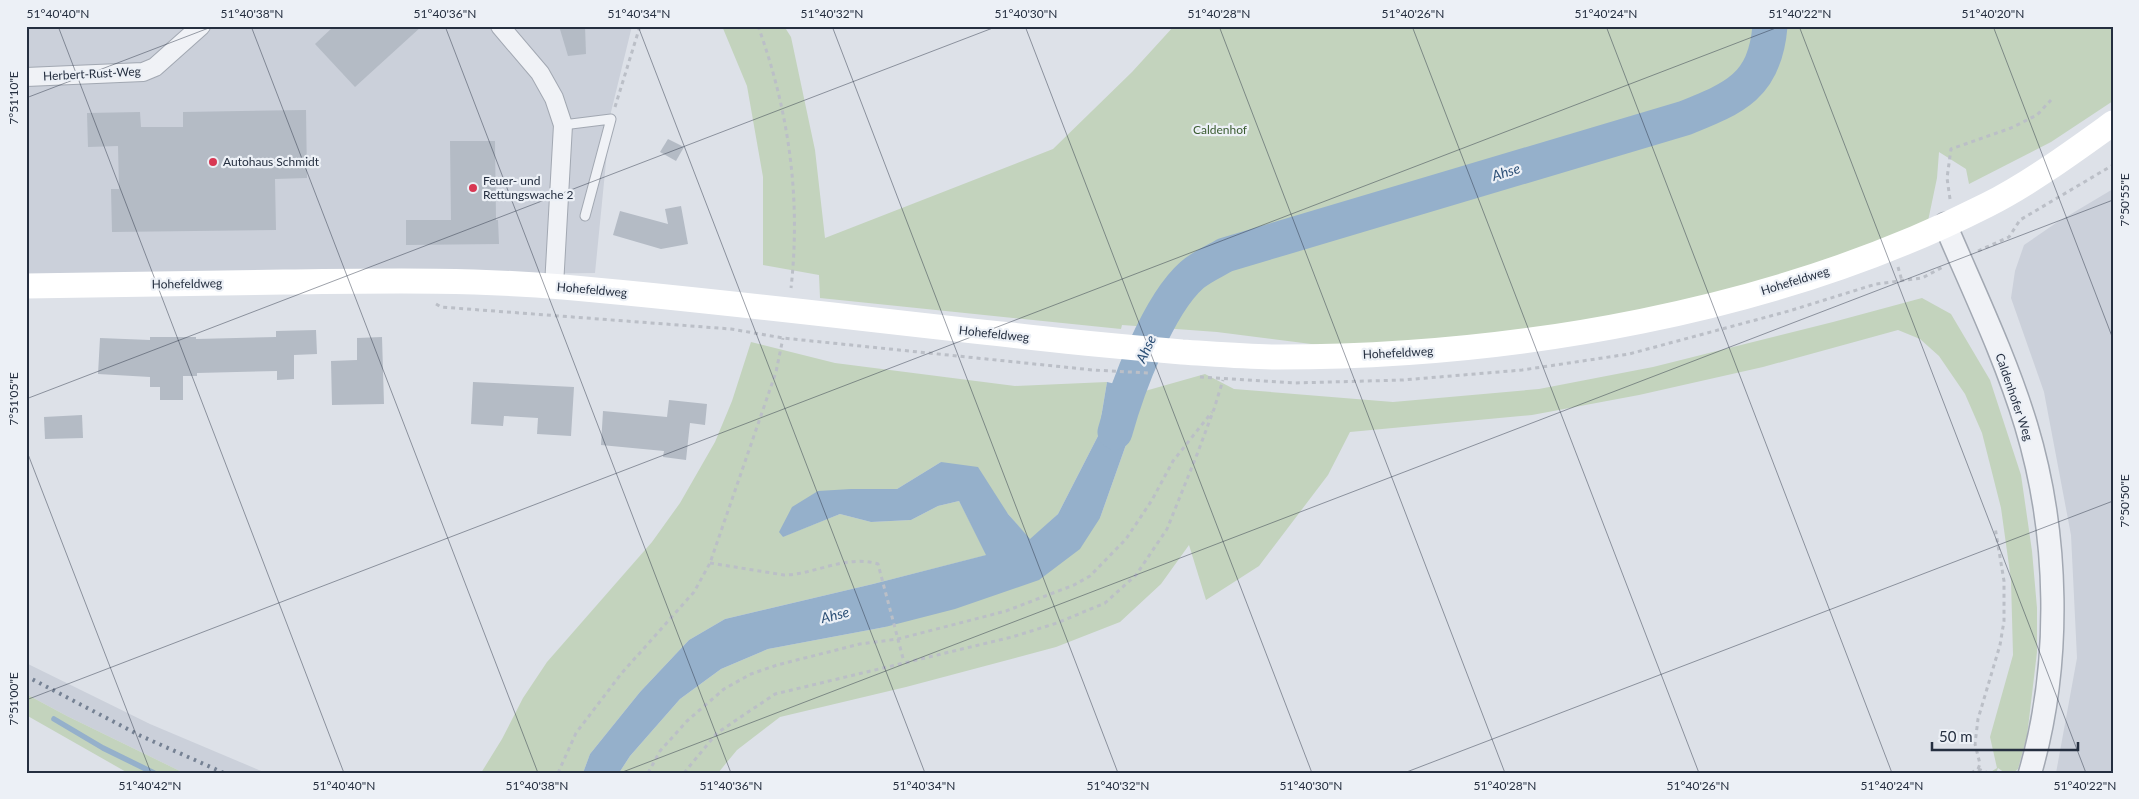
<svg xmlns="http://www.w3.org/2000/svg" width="2139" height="799" viewBox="0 0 2139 799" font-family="Lato,sans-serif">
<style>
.built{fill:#cbd0da}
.green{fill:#c3d3bd}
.water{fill:#95b0cb}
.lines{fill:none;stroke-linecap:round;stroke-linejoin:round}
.stream{stroke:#95b0cb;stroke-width:5.5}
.river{stroke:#95b0cb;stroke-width:35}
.building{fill:#b4bbc5}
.service-casing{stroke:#a2a8b2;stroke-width:11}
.minor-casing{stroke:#a2a8b2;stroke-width:20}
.tertiary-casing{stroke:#a2a8b2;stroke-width:25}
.path{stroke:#bbbfc7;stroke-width:3;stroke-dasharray:4 4;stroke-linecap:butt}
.service{stroke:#f0f2f6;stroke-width:9}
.minor{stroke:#f0f2f6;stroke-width:18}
.tertiary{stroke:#f0f2f6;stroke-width:22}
.secondary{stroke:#fff;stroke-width:25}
.rail{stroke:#758193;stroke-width:4;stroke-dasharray:2.5 5;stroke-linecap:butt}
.ticks{fill:none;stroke:#252f40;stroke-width:1;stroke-opacity:0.45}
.poi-dot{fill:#d83753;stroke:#ecf0f6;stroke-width:2}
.labels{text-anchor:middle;stroke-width:4.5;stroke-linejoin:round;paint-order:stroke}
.street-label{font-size:12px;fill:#252f40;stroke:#ecf0f6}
.park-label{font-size:12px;fill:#3b5c31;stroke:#ecf0f6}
.poi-label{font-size:12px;fill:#252f40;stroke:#ecf0f6;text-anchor:start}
.water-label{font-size:14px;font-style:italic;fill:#2c4f76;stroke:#ecf0f6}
.neatline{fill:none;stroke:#252f40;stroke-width:2}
.ticks-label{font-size:12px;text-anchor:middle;fill:#252f40}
</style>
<rect width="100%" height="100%" fill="#dde1e8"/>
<g class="built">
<path d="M 26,26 L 632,26 L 611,112 L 595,273 L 26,279 Z"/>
<path d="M 2113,189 L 2113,773 L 2056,773 L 2077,658 L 2071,535 L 2044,392 L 2011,298 L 2015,271 L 2024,245 L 2056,223 Z"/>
<path d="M 26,663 L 150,724 L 266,773 L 184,773 L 67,716 L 26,694 Z"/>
</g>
<g class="green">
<path d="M 722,26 L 784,26 L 791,37 L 815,150 L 825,238 L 1053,149 L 1132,72 L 1174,26 L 2113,26 L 2113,101 L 2051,142 L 1969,184 L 1966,169 L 1939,152 L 1937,178 L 1928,221 L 1835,258 L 1672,307 L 1480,341 L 1319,345 L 1217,332 L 1122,325 L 1121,329 L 820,298 L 819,275 L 763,265 L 763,177 L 747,86 Z"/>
<path d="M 1922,298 L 1951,314 L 1990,380 L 2021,475 L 2032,551 L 2037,608 L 2037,652 L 2027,736 L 2018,769 L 2013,773 L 2005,773 L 1998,768 L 1996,773 L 1989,773 L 1997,768 L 1990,737 L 2013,655 L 2011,580 L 2001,508 L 1982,433 L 1965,394 L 1939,356 L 1920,339 L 1898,330 L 1763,367 L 1639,395 L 1532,415 L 1350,432 L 1328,475 L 1259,566 L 1206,600 L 1189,545 L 1161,584 L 1120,622 L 1056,647 L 906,687 L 780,717 L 737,750 L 718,773 L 619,773 L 630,756 L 680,699 L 721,669 L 768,649 L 885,627 L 1100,518 L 1145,391 L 1205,374 L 1234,389 L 1393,402 L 1539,389 L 1653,367 L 1833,322 Z"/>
<path d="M 751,342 L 835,363 L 1015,386 L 1107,382 L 1098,436 L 1058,514 L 1030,540 L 1008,514 L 941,462 L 897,489 L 851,489 L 782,537 L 840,514 L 871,522 L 911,520 L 938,506 L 959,501 L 987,555 L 873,584 L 725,619 L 689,640 L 640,692 L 590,754 L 583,773 L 481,773 L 502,739 L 523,698 L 547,662 L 652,542 L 680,503 L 715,442 L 732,401 Z"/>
<path d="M 26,694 L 67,716 L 184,773 L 128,773 L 26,715 Z"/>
</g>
<path class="water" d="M 1107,382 L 1145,391 L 1100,518 L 1080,549 L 1039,580 L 955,609 L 885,627 L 768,649 L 721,669 L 680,699 L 630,756 L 619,773 L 583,773 L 590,754 L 640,692 L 689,640 L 725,619 L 873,584 L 986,555 L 959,501 L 938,506 L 911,520 L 871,522 L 840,514 L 783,537 L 779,532 L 792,507 L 818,491 L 851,489 L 897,489 L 941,462 L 978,467 L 1008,514 L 1030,539 L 1058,514 L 1098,436 Z"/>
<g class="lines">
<path class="stream" d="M 54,719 L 103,748 L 154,773"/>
<path class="river" d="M 1115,432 C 1127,388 1158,305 1192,275 C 1201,267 1215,261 1225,255 L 1685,118 C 1735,98 1765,86 1770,26"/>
</g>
<g class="building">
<path d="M 334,26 L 422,26 L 355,87 L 315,44 Z"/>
<path d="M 559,26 L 585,26 L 586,54 L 568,56 Z"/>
<path d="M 306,110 L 307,178 L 275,179 L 276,230 L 112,232 L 111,189 L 119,189 L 118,146 L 88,147 L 87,113 L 140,112 L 141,127 L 183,127 L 183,112 Z"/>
<path d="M 668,139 L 684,147 L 676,161 L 660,152 Z"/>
<path d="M 450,141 L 495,141 L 496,220 L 498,220 L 499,244 L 406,245 L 406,220 L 451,220 Z"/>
<path d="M 681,206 L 688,244 L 661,249 L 613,235 L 620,211 L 668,224 L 665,209 Z"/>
<path d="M 316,330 L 317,354 L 294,355 L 294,379 L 277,380 L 277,371 L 197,373 L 197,376 L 183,376 L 183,400 L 160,400 L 160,387 L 150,387 L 150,377 L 98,374 L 100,338 L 150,340 L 150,337 L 196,337 L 196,339 L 276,337 L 276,331 Z"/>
<path d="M 382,337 L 384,404 L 332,405 L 331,361 L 357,360 L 357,338 Z"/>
<path d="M 473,382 L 574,387 L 571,436 L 537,434 L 538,418 L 504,416 L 503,426 L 471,424 Z"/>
<path d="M 669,400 L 707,404 L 705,425 L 690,423 L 686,460 L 663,457 L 664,451 L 601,445 L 603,411 L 667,417 Z"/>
<path d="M 82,415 L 83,438 L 45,439 L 44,417 Z"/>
</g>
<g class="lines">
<g class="service-casing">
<path id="service" d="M 563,125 L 611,119 L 585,216"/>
</g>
<g class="minor-casing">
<g id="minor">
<path d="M 500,26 L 540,73 L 554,98 L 563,125 L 554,286"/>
<path d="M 26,77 L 143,72 L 155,67 L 201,26"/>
</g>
</g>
<g class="tertiary-casing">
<path id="tertiary" d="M 1945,224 C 1973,290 2005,356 2026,425 C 2059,534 2062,663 2030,773"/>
</g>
<g class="path">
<path d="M 758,26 C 789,111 801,198 791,288"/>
<path d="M 615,107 L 640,26"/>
<path d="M 1950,199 L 1947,178 L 1951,149 L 2011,128 L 2037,115 L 2051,100"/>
<path d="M 1978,251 L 2009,237 L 2020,220 L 2113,165"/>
<path d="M 1898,267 L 1902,281"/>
<path d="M 436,304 L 441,307 L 731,329 L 783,338 L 1093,370 L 1148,373"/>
<path d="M 1200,377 L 1294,383 L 1403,380 L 1522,370 L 1629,354 L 1789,311 L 1876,284 L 1922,278 L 1943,267"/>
<path d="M 710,563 L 784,575 C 813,575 847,554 878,564 L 904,662"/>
<path d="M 1978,769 L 1980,764 L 1975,744 L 1978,719 L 2000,645 L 2004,621 L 2004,581 L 1995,527"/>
<path d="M 558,773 L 576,733 L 621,674 L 694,592 L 710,563 L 776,372 L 783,338"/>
<path d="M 648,773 L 660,751 L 687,721 L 724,689 L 751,674 L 777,665 L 860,644 L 898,639 L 1006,611 L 1074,585 L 1090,576 L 1126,539 L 1152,500 L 1173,461 L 1212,412"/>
<path d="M 684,773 L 717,733 L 775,694 L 1012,637 L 1057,623 L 1105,603 L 1136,575 L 1167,529 L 1198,452 L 1214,409 L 1223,380"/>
<path d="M 1971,773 L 1978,769 L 1988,773"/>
</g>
<use href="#service" class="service"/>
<use href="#minor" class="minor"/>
<use href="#tertiary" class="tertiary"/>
<path class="secondary" d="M 26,286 C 112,285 198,284 284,282 C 377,281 470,279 563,287 C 713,300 862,319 1011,335 C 1068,342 1125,347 1182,352 C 1214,354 1247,357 1279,357 C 1514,357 1776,312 1987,205 C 2029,184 2074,151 2113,123"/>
<path class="rail" d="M 26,676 L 141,736 L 224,773"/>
</g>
<path class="ticks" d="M 58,26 L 344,773M 251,26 L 538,773M 445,26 L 731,773M 638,26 L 925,773M 832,26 L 1118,773M 1025,26 L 1312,773M 1219,26 L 1505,773M 1412,26 L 1699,773M 1606,26 L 1892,773M 1799,26 L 2086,773M 1993,26 L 2113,339M 26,98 L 214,26M 26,399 L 998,26M 26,449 L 151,773M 26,700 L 1781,26M 620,773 L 2113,200M 1404,773 L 2113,501"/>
<g class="poi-dot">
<circle cx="213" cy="162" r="5"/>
<circle cx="473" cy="188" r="5"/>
</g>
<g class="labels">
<g class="street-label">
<text transform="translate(92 74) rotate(-3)" y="4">Herbert-Rust-Weg</text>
<text transform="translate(1795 281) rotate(-17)" y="4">Hohefeldweg</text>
<text transform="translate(187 284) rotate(-1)" y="4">Hohefeldweg</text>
<text transform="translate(592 290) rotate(5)" y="4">Hohefeldweg</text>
<text transform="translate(994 334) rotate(6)" y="4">Hohefeldweg</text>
<text transform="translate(1398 353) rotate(-3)" y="4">Hohefeldweg</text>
<text transform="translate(2014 397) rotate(71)" y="4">Caldenhofer Weg</text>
</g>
<g class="park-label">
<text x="1220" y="134">Caldenhof</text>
</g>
<g class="poi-label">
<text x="223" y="166">Autohaus Schmidt</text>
<text x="483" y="185">Feuer- und<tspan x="483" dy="14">Rettungswache 2</tspan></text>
</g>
<g class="water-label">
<text transform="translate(1506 172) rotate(-17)" y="5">Ahse</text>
<text transform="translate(1146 349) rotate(-65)" y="5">Ahse</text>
<text transform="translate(835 615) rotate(-14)" y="5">Ahse</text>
</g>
</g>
<rect width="2139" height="799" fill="none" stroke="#ecf0f6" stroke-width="55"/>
<path d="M1932 742v8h146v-8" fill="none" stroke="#252f40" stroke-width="2.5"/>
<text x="1939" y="742" font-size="15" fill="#252f40" stroke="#ecf0f6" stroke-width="4" paint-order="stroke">50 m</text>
<rect x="28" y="28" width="2084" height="744" class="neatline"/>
<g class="ticks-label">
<text x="58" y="18">51°40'40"N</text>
<text x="252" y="18">51°40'38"N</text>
<text x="445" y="18">51°40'36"N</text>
<text x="639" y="18">51°40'34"N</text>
<text x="832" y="18">51°40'32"N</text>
<text x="1026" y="18">51°40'30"N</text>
<text x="1219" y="18">51°40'28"N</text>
<text x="1413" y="18">51°40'26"N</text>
<text x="1606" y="18">51°40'24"N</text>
<text x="1800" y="18">51°40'22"N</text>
<text x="1993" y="18">51°40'20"N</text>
<text transform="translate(14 98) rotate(-90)" y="4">7°51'10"E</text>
<text transform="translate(2125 200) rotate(-90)" y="4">7°50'55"E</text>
<text transform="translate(14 399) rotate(-90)" y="4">7°51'05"E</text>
<text transform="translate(2125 501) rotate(-90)" y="4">7°50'50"E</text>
<text transform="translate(14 699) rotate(-90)" y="4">7°51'00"E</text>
<text x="150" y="790">51°40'42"N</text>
<text x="344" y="790">51°40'40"N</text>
<text x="537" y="790">51°40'38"N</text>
<text x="731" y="790">51°40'36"N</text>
<text x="924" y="790">51°40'34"N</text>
<text x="1118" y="790">51°40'32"N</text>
<text x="1311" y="790">51°40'30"N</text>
<text x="1505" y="790">51°40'28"N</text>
<text x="1698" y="790">51°40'26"N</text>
<text x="1892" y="790">51°40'24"N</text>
<text x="2085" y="790">51°40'22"N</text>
</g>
</svg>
